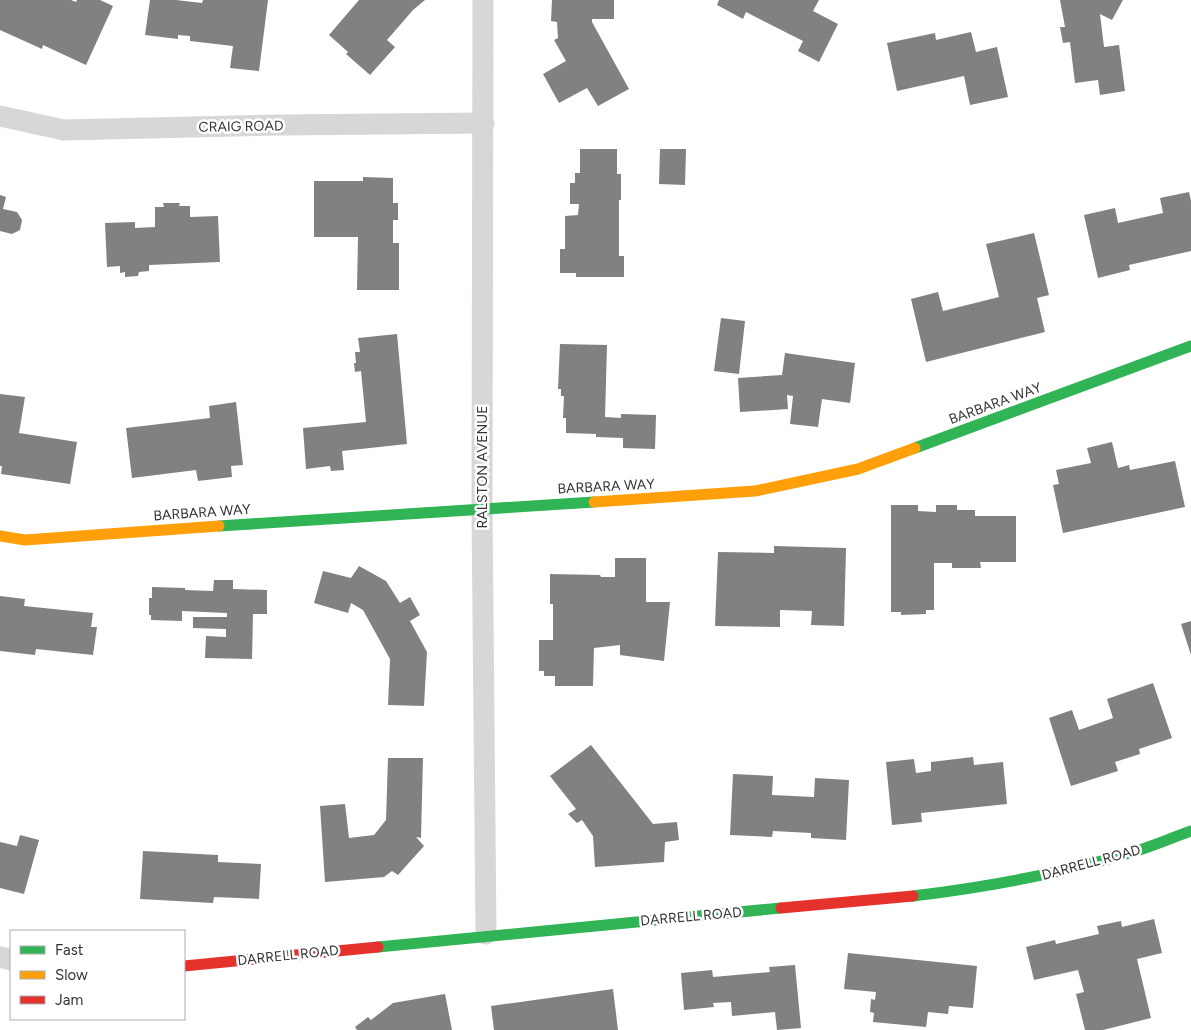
<svg xmlns="http://www.w3.org/2000/svg" width="1191" height="1030" viewBox="0 0 1191 1030" font-family="Figtree,sans-serif">
<style>
.building{fill:#818181}
.lines{fill:none;stroke-linecap:round;stroke-linejoin:round}
.street{stroke:#d7d7d7;stroke-width:21}
.fast{stroke:#30b455;stroke-width:11}
.slow{stroke:#ff9f0a;stroke-width:11}
.jam{stroke:#e5322d;stroke-width:11}
.labels{text-anchor:middle;stroke-width:5;stroke-linejoin:round;paint-order:stroke}
.street-label{font-size:14px;fill:#333;stroke:#fff}
</style>
<rect width="100%" height="100%" fill="#fff"/>
<g class="building">
<path d="M 0,0 L 71,0 L 76,2 L 77,0 L 100,0 L 113,6 L 86,65 L 43,45 L 42,49 L 0,30 Z"/>
<path d="M 150,0 L 176,0 L 202,3 L 203,0 L 268,0 L 259,71 L 230,68 L 233,46 L 190,41 L 190,36 L 178,35 L 178,39 L 145,35 Z"/>
<path d="M 359,0 L 425,0 L 413,10 L 387,40 L 395,47 L 370,75 L 346,54 L 348,52 L 329,35 Z"/>
<path d="M 552,0 L 614,0 L 614,19 L 592,19 L 592,22 L 629,89 L 598,106 L 587,88 L 559,103 L 543,74 L 566,61 L 554,40 L 558,38 L 557,22 L 551,21 Z"/>
<path d="M 719,0 L 819,0 L 813,11 L 838,24 L 819,62 L 798,51 L 803,41 L 746,12 L 743,19 L 717,5 Z"/>
<path d="M 1060,0 L 1123,0 L 1112,20 L 1100,14 L 1104,47 L 1119,45 L 1125,91 L 1100,95 L 1098,80 L 1075,83 L 1070,42 L 1063,43 L 1060,27 L 1065,27 Z"/>
<path d="M 971,32 L 976,52 L 997,47 L 1008,97 L 970,105 L 964,76 L 897,91 L 887,43 L 935,33 L 936,40 Z"/>
<path d="M 580,149 L 617,149 L 617,174 L 621,174 L 621,200 L 619,200 L 619,256 L 624,256 L 624,277 L 576,277 L 576,273 L 560,273 L 560,249 L 565,249 L 565,216 L 578,215 L 579,204 L 570,204 L 570,183 L 575,183 L 575,173 L 580,173 Z"/>
<path d="M 660,149 L 686,149 L 685,185 L 659,184 Z"/>
<path d="M 363,177 L 393,178 L 393,203 L 398,203 L 398,220 L 393,220 L 393,243 L 399,243 L 399,290 L 357,290 L 358,237 L 314,237 L 314,181 L 363,181 Z"/>
<path d="M 1189,192 L 1191,201 L 1191,251 L 1129,265 L 1130,270 L 1098,278 L 1084,215 L 1115,208 L 1118,223 L 1163,213 L 1160,198 Z"/>
<path d="M 0,195 L 6,197 L 3,209 L 17,212 L 22,220 L 20,230 L 12,234 L 0,231 Z"/>
<path d="M 163,203 L 180,203 L 179,206 L 190,206 L 190,217 L 218,216 L 220,262 L 149,265 L 149,271 L 139,272 L 138,276 L 125,277 L 125,272 L 120,273 L 120,266 L 107,267 L 105,223 L 135,222 L 135,228 L 155,227 L 155,207 L 164,207 Z"/>
<path d="M 1034,233 L 1049,295 L 1037,298 L 1045,332 L 926,362 L 911,299 L 938,292 L 943,311 L 999,297 L 986,244 Z"/>
<path d="M 721,318 L 745,321 L 739,374 L 714,371 Z"/>
<path d="M 397,334 L 407,444 L 342,451 L 344,470 L 331,471 L 330,466 L 306,469 L 303,428 L 366,422 L 361,371 L 355,372 L 354,363 L 356,363 L 355,352 L 360,352 L 358,338 Z"/>
<path d="M 560,344 L 607,345 L 605,417 L 621,418 L 621,414 L 656,415 L 655,449 L 623,448 L 623,438 L 596,437 L 596,434 L 566,433 L 566,418 L 563,418 L 564,396 L 561,396 L 561,389 L 558,389 Z"/>
<path d="M 785,353 L 855,363 L 850,403 L 822,399 L 818,427 L 790,424 L 793,396 L 787,395 L 788,409 L 740,412 L 738,378 L 782,375 Z"/>
<path d="M 0,394 L 25,397 L 19,433 L 77,442 L 70,484 L 1,474 L 2,466 L 0,466 Z"/>
<path d="M 236,402 L 243,465 L 231,466 L 232,477 L 198,481 L 196,470 L 132,478 L 126,428 L 210,418 L 209,406 Z"/>
<path d="M 1112,442 L 1118,468 L 1129,465 L 1130,470 L 1175,461 L 1185,507 L 1063,533 L 1053,485 L 1059,484 L 1056,470 L 1091,463 L 1087,448 Z"/>
<path d="M 891,505 L 918,505 L 918,511 L 936,512 L 936,505 L 957,505 L 957,510 L 975,510 L 975,516 L 1016,516 L 1016,562 L 980,562 L 981,568 L 952,568 L 952,563 L 934,563 L 934,610 L 926,610 L 926,614 L 901,615 L 901,612 L 891,612 Z"/>
<path d="M 774,546 L 846,548 L 844,626 L 811,625 L 812,611 L 780,610 L 780,627 L 715,626 L 718,552 L 774,553 Z"/>
<path d="M 615,558 L 646,558 L 646,602 L 670,602 L 664,661 L 620,655 L 620,645 L 594,648 L 593,686 L 555,686 L 555,676 L 544,676 L 544,671 L 539,671 L 539,640 L 553,640 L 553,604 L 550,604 L 550,574 L 600,575 L 601,577 L 615,577 Z"/>
<path d="M 359,566 L 386,581 L 400,603 L 410,597 L 420,615 L 410,621 L 427,652 L 424,706 L 388,705 L 390,659 L 363,610 L 351,603 L 348,613 L 314,603 L 323,571 L 351,578 Z"/>
<path d="M 214,580 L 233,580 L 233,589 L 267,590 L 267,614 L 253,614 L 252,659 L 205,658 L 206,636 L 226,637 L 226,629 L 193,628 L 193,617 L 227,617 L 227,613 L 182,611 L 182,621 L 151,620 L 151,615 L 149,615 L 149,598 L 152,598 L 152,587 L 185,588 L 185,590 L 213,591 Z"/>
<path d="M 0,596 L 25,599 L 24,606 L 93,613 L 91,627 L 97,627 L 93,655 L 36,649 L 35,655 L 0,651 Z"/>
<path d="M 1191,621 L 1191,655 L 1181,624 Z"/>
<path d="M 1153,683 L 1172,738 L 1139,749 L 1140,754 L 1115,762 L 1118,771 L 1071,786 L 1049,718 L 1072,710 L 1079,730 L 1113,718 L 1107,699 Z"/>
<path d="M 591,745 L 653,824 L 677,822 L 679,840 L 665,842 L 664,862 L 595,867 L 593,836 L 582,820 L 577,823 L 568,814 L 576,809 L 550,776 Z"/>
<path d="M 973,757 L 974,765 L 1003,762 L 1007,804 L 921,813 L 922,822 L 892,825 L 886,762 L 914,759 L 916,773 L 931,771 L 931,762 Z"/>
<path d="M 388,758 L 423,758 L 421,838 L 416,837 L 424,846 L 398,875 L 392,871 L 384,877 L 325,882 L 320,806 L 345,804 L 349,838 L 374,835 L 386,820 Z"/>
<path d="M 733,774 L 773,776 L 772,795 L 814,797 L 815,778 L 849,780 L 846,840 L 811,838 L 811,833 L 773,831 L 772,837 L 730,835 Z"/>
<path d="M 20,835 L 39,840 L 24,894 L 0,888 L 0,842 L 17,846 Z"/>
<path d="M 143,851 L 218,855 L 218,862 L 261,864 L 259,899 L 214,897 L 213,903 L 140,899 Z"/>
<path d="M 1154,919 L 1162,953 L 1137,959 L 1151,1018 L 1103,1030 L 1085,1030 L 1076,994 L 1084,992 L 1078,970 L 1034,980 L 1026,947 L 1055,940 L 1056,944 L 1099,934 L 1097,926 L 1121,921 L 1122,927 Z"/>
<path d="M 848,953 L 977,966 L 973,1008 L 949,1006 L 948,1014 L 928,1012 L 926,1027 L 873,1022 L 874,1013 L 870,1012 L 871,999 L 875,1000 L 876,992 L 844,989 Z"/>
<path d="M 795,965 L 801,1028 L 777,1030 L 775,1012 L 732,1016 L 731,1002 L 713,1003 L 714,1007 L 684,1010 L 681,973 L 712,970 L 713,977 L 770,972 L 769,967 Z"/>
<path d="M 613,989 L 618,1030 L 494,1030 L 491,1006 Z"/>
<path d="M 445,994 L 452,1030 L 357,1030 L 355,1027 L 368,1017 L 371,1020 L 393,1003 Z"/>
</g>
<g class="lines">
<g class="street">
<path d="M 483,0 L 482,508 L 486,934"/>
<path d="M 0,116 L 64,130 L 281,125 L 484,123"/>
<path d="M 0,957 L 11,960"/>
</g>
<g class="fast">
<path d="M 915,448 L 1191,346"/>
<path d="M 219,526 L 594,502"/>
<path d="M 913,896 C 987,887 1059,874 1130,853 C 1151,847 1171,838 1191,831"/>
<path d="M 378,947 L 781,908"/>
</g>
<g class="slow">
<path d="M 594,502 L 755,491 L 858,469 L 915,448"/>
<path d="M 0,536 L 25,540 L 219,526"/>
</g>
<g class="jam">
<path d="M 781,908 L 913,896"/>
<path d="M 184,966 L 378,947"/>
</g>
</g>
<g class="labels">
<g class="street-label">
<text transform="translate(241 126) rotate(-1)" y="5">CRAIG ROAD</text>
<text transform="translate(995 403) rotate(-20)" y="5">BARBARA WAY</text>
<text transform="translate(482 467) rotate(-90)" y="5">RALSTON AVENUE</text>
<text transform="translate(606 486) rotate(-3)" y="5">BARBARA WAY</text>
<text transform="translate(202 512) rotate(-4)" y="5">BARBARA WAY</text>
<text transform="translate(1091 862) rotate(-15)" y="5">DARRELL ROAD</text>
<text transform="translate(691 916) rotate(-5)" y="5">DARRELL ROAD</text>
<text transform="translate(288 955) rotate(-6)" y="5">DARRELL ROAD</text>
</g>
</g>
<rect x="10" y="930" width="175" height="90" fill="#ffffff" stroke="#adadad"/>
<rect x="20" y="946" width="25" height="8" fill="#30b455" stroke="#adadad"/>
<text x="55" y="955" font-size="15" fill="#333333">Fast</text>
<rect x="20" y="971" width="25" height="8" fill="#ff9f0a" stroke="#adadad"/>
<text x="55" y="980" font-size="15" fill="#333333">Slow</text>
<rect x="20" y="996" width="25" height="8" fill="#e5322d" stroke="#adadad"/>
<text x="55" y="1005" font-size="15" fill="#333333">Jam</text>
</svg>
